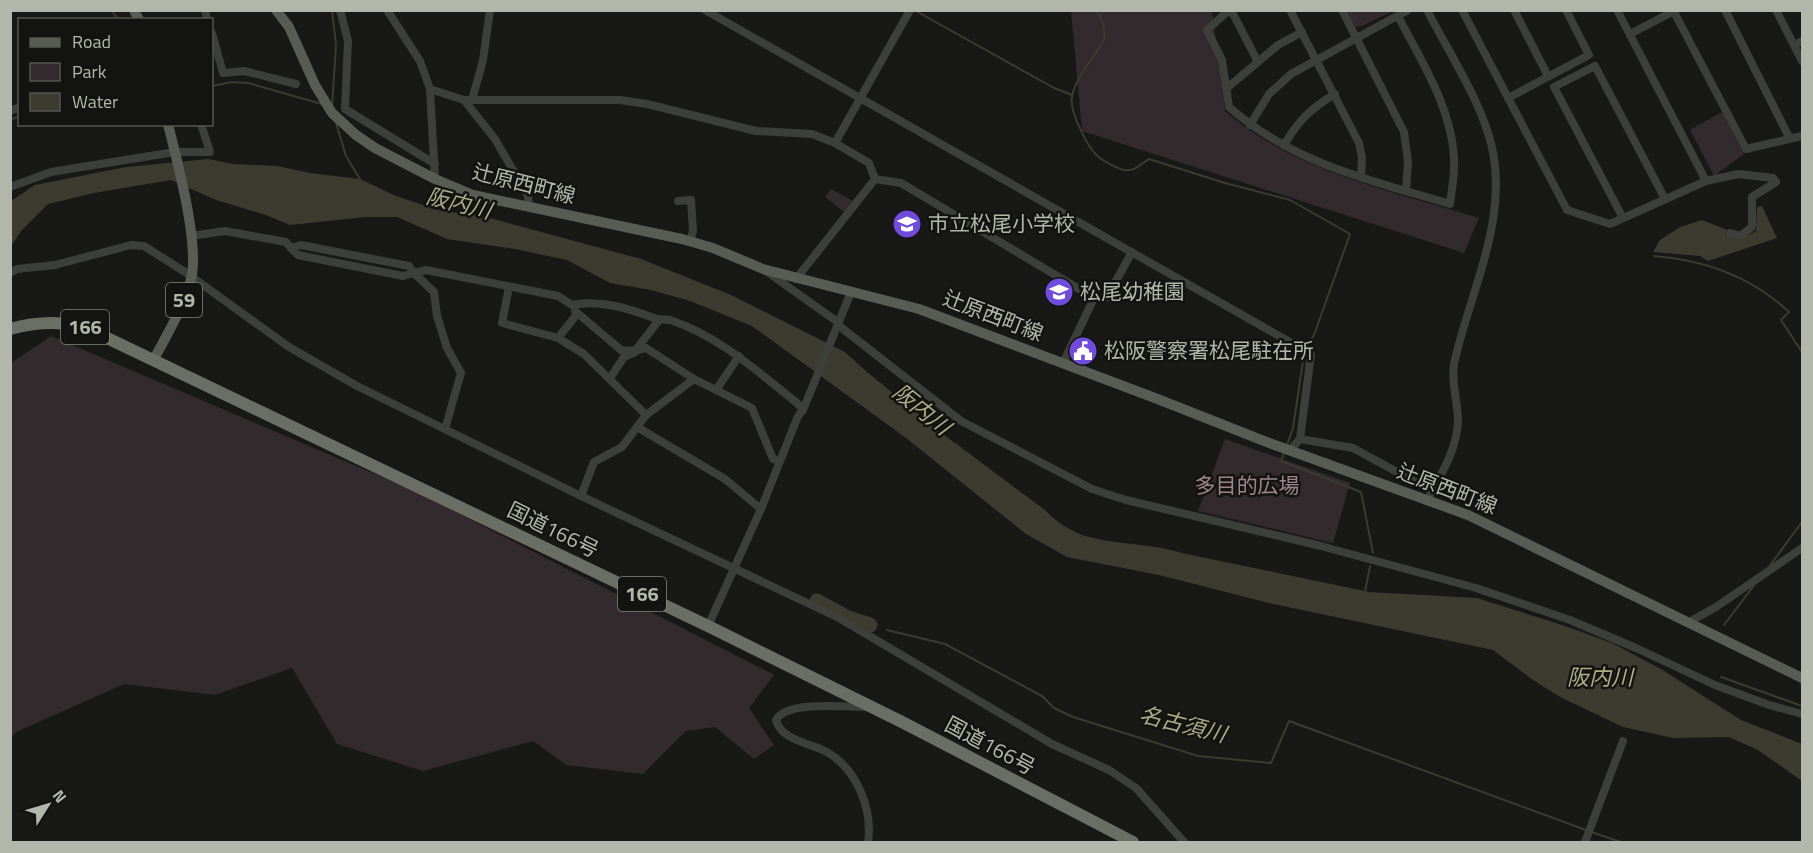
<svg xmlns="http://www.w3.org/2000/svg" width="1813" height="853" viewBox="0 0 1813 853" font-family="'Titillium Web','Noto Sans JP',sans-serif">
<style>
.green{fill:#322a2c}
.water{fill:#3b3b2f}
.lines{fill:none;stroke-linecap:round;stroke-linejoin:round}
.stream{stroke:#3b3b2f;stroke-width:2}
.river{stroke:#3b3b2f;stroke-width:15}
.minor{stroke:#3d3f3a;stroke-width:8}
.major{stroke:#595c55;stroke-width:10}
.highway{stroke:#6b6e65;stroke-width:12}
.labels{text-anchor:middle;stroke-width:5;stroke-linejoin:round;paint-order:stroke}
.shield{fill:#131412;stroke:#83867d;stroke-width:1.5}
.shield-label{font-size:20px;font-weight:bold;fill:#b3b7ab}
.street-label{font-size:21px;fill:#b3b7ab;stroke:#131412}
.poi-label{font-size:21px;fill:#b3b7ab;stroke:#131412;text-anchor:start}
.park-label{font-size:21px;fill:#9f848e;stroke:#131412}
.water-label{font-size:22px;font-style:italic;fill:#abae86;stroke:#131412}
</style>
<rect width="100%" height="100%" fill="#181917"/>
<g class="green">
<path d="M 1346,10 L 1393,11 L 1362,26 L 1355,27 Z"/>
<path d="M 1071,11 L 1212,11 L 1225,111 C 1295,172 1392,191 1479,218 L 1464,253 L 1082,131 Z"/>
<path d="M 1722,112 L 1744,154 L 1714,176 L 1690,130 Z"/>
<path d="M 831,189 L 853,201 L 844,212 L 825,197 Z"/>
<path d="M 51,336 L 415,491 L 774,675 L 749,708 L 774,745 L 754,759 L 715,727 L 686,731 L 643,774 L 566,765 L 533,741 L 423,771 L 337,744 L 292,668 L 215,695 L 124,684 L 16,732 L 11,738 L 11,363 Z"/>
<path d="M 1225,439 L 1350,483 L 1333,543 L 1198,511 Z"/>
</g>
<g class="water">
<path d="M 208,159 L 233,164 L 277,166 L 310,173 L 360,179 L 396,196 L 438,210 L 486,217 L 641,259 L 731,295 L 845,352 L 867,372 L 943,434 L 1045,510 C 1056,522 1073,533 1089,537 C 1119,545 1150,543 1182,553 L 1369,592 L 1477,598 L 1565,626 L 1612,643 L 1661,669 L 1741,720 L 1802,744 L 1802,781 L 1758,750 L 1729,737 L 1673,738 L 1623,727 L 1560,697 L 1533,680 L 1493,650 L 1269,603 L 1159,575 L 1067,557 L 1026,534 L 906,438 L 752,326 L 690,301 L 651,290 L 610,283 L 567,260 L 515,249 L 447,239 L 397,217 L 366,217 L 290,225 L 266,215 L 216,200 L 171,180 L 94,193 L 48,204 L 21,231 L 11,246 L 11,201 L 35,185 L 126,167 Z"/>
<path d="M 1762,206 L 1777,238 L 1708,261 L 1700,256 L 1653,252 L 1660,240 L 1680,227 L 1702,220 L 1727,230 L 1725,234 L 1739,240 L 1756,231 L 1757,207 Z"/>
</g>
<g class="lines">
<g class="stream">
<path d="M 111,10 L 119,20"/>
<path d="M 332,10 L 336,45 L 332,106"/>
<path d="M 914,10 L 1054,88 L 1072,95"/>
<path d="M 1096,10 C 1103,20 1106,29 1104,40 C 1094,59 1076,75 1072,97 C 1069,110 1088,150 1100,158 C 1105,162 1118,169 1125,170 C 1134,172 1142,163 1149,159 L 1225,183 L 1290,200 L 1350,234 L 1314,335 L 1306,348"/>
<path d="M 212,86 L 232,82 L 248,83 L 322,104"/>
<path d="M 10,120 L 20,116"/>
<path d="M 336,123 L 346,156 L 361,181"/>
<path d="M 1654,256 C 1704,260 1752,277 1789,312 L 1781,320 L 1802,352"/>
<path d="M 1287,445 L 1293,428 L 1304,354"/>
<path d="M 1284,453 L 1281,461 L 1361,492 L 1373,553"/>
<path d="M 1768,568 L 1802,522"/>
<path d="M 1365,592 L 1370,566"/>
<path d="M 1724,625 L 1755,584"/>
<path d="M 887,630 L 945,644 L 1042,696 L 1054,708 L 1073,717 L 1198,756 L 1271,763 L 1289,721 L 1586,830"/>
<path d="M 1721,677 L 1802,706"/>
<path d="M 1591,832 L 1621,842"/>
</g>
<path class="river" d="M 817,601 L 848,618 L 870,625"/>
<g class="minor">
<path d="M 205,10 L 207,20"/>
<path d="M 340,10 L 348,41 L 345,109 L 435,164"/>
<path d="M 387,10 L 420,61 L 430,89 L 435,179"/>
<path d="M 705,10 L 1311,354 L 1300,439 L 1289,451"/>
<path d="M 1229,10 L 1207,30 L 1222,60 L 1229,107 C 1294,164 1370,180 1450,204 C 1452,188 1455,173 1454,157 C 1451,106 1421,61 1398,16"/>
<path d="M 1231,10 L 1258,62"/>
<path d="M 1290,10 L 1359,143 L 1362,158 L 1361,177"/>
<path d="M 1342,10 L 1404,132 L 1408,161 L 1406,191"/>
<path d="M 1427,10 C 1447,49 1475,92 1488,133 C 1514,210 1470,290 1454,364 C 1451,384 1458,402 1458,421 C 1457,450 1440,476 1427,501"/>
<path d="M 1462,10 L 1567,210 L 1610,224 L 1706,181 L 1738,174 L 1773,178 L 1776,182 L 1752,197 L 1752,227 L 1740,236 L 1730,233"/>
<path d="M 1514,10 L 1548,76"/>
<path d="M 1617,10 L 1706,181"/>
<path d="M 1673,10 L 1746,149 L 1802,136"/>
<path d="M 1725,10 L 1790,139"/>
<path d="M 1776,10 L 1802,61"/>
<path d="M 212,33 L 223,73 L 244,71 L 296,84"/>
<path d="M 1630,34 L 1676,10"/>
<path d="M 1794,45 L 1802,41"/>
<path d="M 1227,88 L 1278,45 L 1302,32"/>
<path d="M 430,89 L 464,100 L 620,100 L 647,104 L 756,131 L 812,134 L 835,143 L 869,163 L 875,179 L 796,279"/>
<path d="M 1508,98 L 1589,55 L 1566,10"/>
<path d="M 464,100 L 495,139 L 528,196 L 529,207"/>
<path d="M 472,100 L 483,60 L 490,10"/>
<path d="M 10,111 L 20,107"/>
<path d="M 1250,125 L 1269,94 L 1291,74 L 1408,10"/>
<path d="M 835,143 L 910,10"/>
<path d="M 1284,145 C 1299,120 1310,109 1335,94"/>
<path d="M 875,179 L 901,183 L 1094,298 L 1063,363"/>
<path d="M 10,187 L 51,172 L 175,152 L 210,152 L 201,124"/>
<path d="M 678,201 L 691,200 L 693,231 L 690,242"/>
<path d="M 1623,218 L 1554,87 L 1595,66 L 1665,199"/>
<path d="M 191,236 L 225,231 L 286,242 L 291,248 L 301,245 L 409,266 L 414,273 L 426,270 L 558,296 L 572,305 C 601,299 630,309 657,319 C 661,320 666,319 670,320 C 719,336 758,372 797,403 L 803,410"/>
<path d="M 291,248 L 298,255 L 403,276 L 414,273 L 434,292 L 437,316 L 447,348 L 461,373 L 445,429"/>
<path d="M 766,271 L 839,323"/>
<path d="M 10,273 L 17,269 L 55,265 L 131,245 L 144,246 L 185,272 L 289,347 L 357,386 L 581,496 L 839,618 L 1052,744 L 1109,770 L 1136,788 L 1184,842"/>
<path d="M 509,287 L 502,323 L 558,338 L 577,314"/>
<path d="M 1107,297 L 1132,252"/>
<path d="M 575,311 L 621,350 L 635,351"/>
<path d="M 659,320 L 635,351 L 646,348 L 694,379 L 716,390"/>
<path d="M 838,325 L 961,421 L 1092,489 L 1126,500 L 1317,545 L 1476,588 L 1570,620 L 1636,648 L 1715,685 L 1769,705 L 1802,714"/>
<path d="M 558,338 L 584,354 L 646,415 L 622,447 L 594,462 L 581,496"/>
<path d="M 739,356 L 716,390 L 752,408 L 773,459 L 779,461"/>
<path d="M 610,378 L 624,357 L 635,352"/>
<path d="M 646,415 L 694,379"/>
<path d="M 637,427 L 725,479 L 761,509"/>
<path d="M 1300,439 L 1353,448 L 1432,491"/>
<path d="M 1689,622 L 1716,607 L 1802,548"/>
<path d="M 708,626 L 761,509 L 798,416 L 803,410 L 851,292"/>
<path d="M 868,707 C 847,707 786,700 776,720 C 781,740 809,743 825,751 C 856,767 873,809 868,842"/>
<path d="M 1585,842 L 1623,741"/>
</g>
<g class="major">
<path d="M 134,10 L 139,20"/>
<path d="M 276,10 L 289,27 L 315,85 L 332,113 L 356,135 L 375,148 L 435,179 L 473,195 L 682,239 L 713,248 L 763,269 L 919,309 L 1155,398 L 1272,444 L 1468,515 L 1802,678"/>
<path d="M 154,359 C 168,333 183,308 191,279 C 200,245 177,161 168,124"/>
</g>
<path class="highway" d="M 10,329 C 35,322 57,321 82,326 L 708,626 L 902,722 L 1133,842"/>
</g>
<defs>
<g id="school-disc" transform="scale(1.5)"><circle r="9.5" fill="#714cdc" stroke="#131412"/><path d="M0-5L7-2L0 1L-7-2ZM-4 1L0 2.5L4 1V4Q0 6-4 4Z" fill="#fff"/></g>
<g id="civic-disc" transform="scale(1.5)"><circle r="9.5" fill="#714cdc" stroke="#131412"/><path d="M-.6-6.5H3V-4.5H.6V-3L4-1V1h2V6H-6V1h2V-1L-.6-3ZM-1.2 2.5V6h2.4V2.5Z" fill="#fff"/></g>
</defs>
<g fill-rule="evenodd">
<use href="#school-disc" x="907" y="224"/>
<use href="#school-disc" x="1059" y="292"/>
<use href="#civic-disc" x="1083" y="351"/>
</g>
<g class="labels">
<g class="shield">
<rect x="166" y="283" width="36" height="34" rx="4.5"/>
<rect x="61" y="310" width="48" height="34" rx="4.5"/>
<rect x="618" y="577" width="48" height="34" rx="4.5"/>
</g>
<g class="shield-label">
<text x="184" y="307">59</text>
<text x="85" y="334">166</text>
<text x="642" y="601">166</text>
</g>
<g class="street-label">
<text transform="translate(524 184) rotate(14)" y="7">辻原西町線</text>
<text transform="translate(993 316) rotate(21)" y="7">辻原西町線</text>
<text transform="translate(1447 489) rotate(21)" y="7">辻原西町線</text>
<text transform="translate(553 530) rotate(26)" y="7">国道166号</text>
<text transform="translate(990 746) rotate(28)" y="7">国道166号</text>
</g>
<g class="poi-label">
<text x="928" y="231">市立松尾小学校</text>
<text x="1080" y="299">松尾幼稚園</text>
<text x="1104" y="358">松阪警察署松尾駐在所</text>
</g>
<g class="park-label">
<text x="1247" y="493">多目的広場</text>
</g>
<g class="water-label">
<text transform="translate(459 203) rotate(14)" y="8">阪内川</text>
<text transform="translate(922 409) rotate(39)" y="8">阪内川</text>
<text x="1600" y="685">阪内川</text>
<text transform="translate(1183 724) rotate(14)" y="8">名古須川</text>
</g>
</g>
<rect width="1813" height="853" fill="none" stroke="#b3b7ab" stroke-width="24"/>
<rect x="18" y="18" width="195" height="108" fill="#131412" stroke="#53554f" stroke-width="1.5"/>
<rect x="30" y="38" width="30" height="9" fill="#595c55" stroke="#53554f" stroke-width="1.5"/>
<text x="72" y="48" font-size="18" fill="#b3b7ab">Road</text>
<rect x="30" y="63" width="30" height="18" fill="#322a2c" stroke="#53554f" stroke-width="1.5"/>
<text x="72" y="78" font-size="18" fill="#b3b7ab">Park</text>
<rect x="30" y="93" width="30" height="18" fill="#3b3b2f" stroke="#53554f" stroke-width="1.5"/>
<text x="72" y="108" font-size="18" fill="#b3b7ab">Water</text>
<g transform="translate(48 805) rotate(53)" stroke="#131412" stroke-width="4.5" paint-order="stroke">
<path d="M0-4.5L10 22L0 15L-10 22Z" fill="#b3b7ab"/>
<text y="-9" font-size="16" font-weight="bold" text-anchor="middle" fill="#b3b7ab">N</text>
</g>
</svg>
